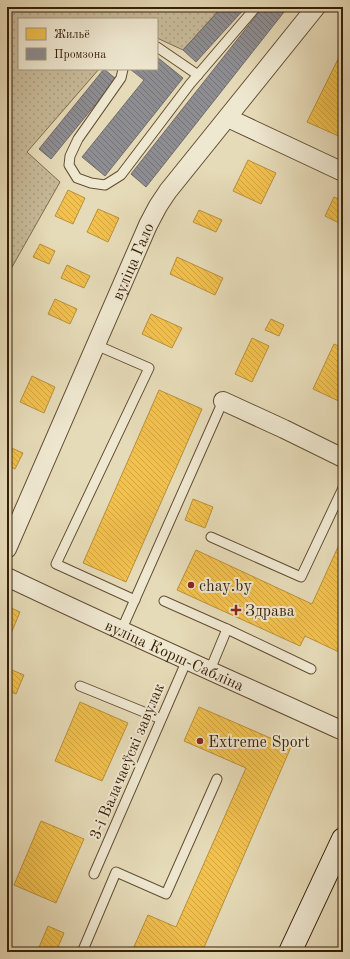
<svg xmlns="http://www.w3.org/2000/svg" width="350" height="959" viewBox="0 0 350 959" font-family="'Old Standard TT',serif">
<style>
.grass{fill:url(#grass-dots);stroke:#806d51}
.homes{fill:url(#homes-back-hatch);stroke:#ba9039}
.industry{fill:url(#industry-back-hatch);stroke:#736c69}
.lines{fill:none;stroke-linecap:round;stroke-linejoin:round}
.service-casing{stroke:#634e34;stroke-width:11}
.minor-casing{stroke:#634e34;stroke-width:20}
.secondary-casing{stroke:#371f08;stroke-width:24}
.service{stroke:#efe8d1;stroke-width:9}
.minor{stroke:#efe8d1;stroke-width:18}
.secondary{stroke:#efe8d1;stroke-width:22}
.poi-dot{fill:#8f2418;stroke:#efe8d1;stroke-width:1.5}
.labels{text-anchor:middle;stroke-width:4;stroke-linejoin:round;paint-order:stroke}
.street-label{font-size:16px;fill:#371f08;stroke:#efe8d1}
.poi-label{font-size:16px;fill:#371f08;stroke:#efe8d1;text-anchor:start}
</style>
<defs>
<pattern id="grass-dots" width="8" height="8" patternUnits="userSpaceOnUse"><rect width="8" height="8" fill="#c8bb9a"/><path d="M2 2h.1M6 6h.1" fill="none" stroke="#aca083" stroke-width="1.8" stroke-linecap="round"/></pattern>
<pattern id="homes-back-hatch" width="6" height="6" patternUnits="userSpaceOnUse"><rect width="6" height="6" fill="#f2c14e"/><path d="M-1 5l2 2M0 0l6 6M5-1l2 2" fill="none" stroke="#d0a543"/></pattern>
<pattern id="industry-back-hatch" width="6" height="6" patternUnits="userSpaceOnUse"><rect width="6" height="6" fill="#8d8d92"/><path d="M-1 5l2 2M0 0l6 6M5-1l2 2" fill="none" stroke="#747375"/></pattern>
</defs>
<rect width="100%" height="100%" fill="#e6dbb8"/>
<filter id="stains"><feTurbulence type="fractalNoise" baseFrequency=".005" numOctaves="4"/><feColorMatrix values="0 0 0 0 .2 0 0 0 0 .09 0 0 0 0 .02 0 0 0 .5 -.17"/></filter>
<radialGradient id="worn" r=".72"><stop offset=".6" stop-color="#630" stop-opacity="0"/><stop offset="1" stop-color="#630" stop-opacity=".3"/></radialGradient>
<path class="grass" d="M 7,7 L 222,7 L 183,50 L 157,38 L 157,19 L 19,19 L 19,69 L 99,69 L 27,152 L 60,182 L 7,276 Z"/>
<g class="homes">
<path d="M 343,49 L 343,138 L 307,122 Z"/>
<path d="M 248,160 L 276,173 L 261,204 L 233,191 Z"/>
<path d="M 68,190 L 85,198 L 73,224 L 55,216 Z"/>
<path d="M 334,197 L 343,201 L 343,225 L 325,216 Z"/>
<path d="M 98,209 L 119,218 L 108,242 L 87,232 Z"/>
<path d="M 199,210 L 222,220 L 216,232 L 193,222 Z"/>
<path d="M 40,244 L 55,251 L 49,264 L 33,257 Z"/>
<path d="M 177,257 L 223,278 L 215,295 L 170,274 Z"/>
<path d="M 67,265 L 90,276 L 84,288 L 61,278 Z"/>
<path d="M 55,299 L 77,309 L 70,324 L 48,314 Z"/>
<path d="M 151,314 L 182,328 L 172,348 L 142,334 Z"/>
<path d="M 271,319 L 284,325 L 279,336 L 265,330 Z"/>
<path d="M 252,338 L 269,346 L 252,382 L 235,374 Z"/>
<path d="M 334,344 L 343,348 L 343,403 L 313,389 Z"/>
<path d="M 32,376 L 55,387 L 44,413 L 20,402 Z"/>
<path d="M 159,390 L 202,409 L 126,582 L 83,563 Z"/>
<path d="M 7,446 L 23,453 L 15,469 L 7,465 Z"/>
<path d="M 193,499 L 213,507 L 205,528 L 185,520 Z"/>
<path d="M 343,536 L 343,649 L 341,653 L 305,636 L 300,646 L 177,590 L 196,550 L 312,604 Z"/>
<path d="M 7,606 L 20,612 L 10,636 L 7,635 Z"/>
<path d="M 7,668 L 24,675 L 16,694 L 7,690 Z"/>
<path d="M 80,702 L 128,723 L 102,781 L 55,761 Z"/>
<path d="M 199,707 L 291,747 L 202,952 L 141,952 L 133,949 L 148,915 L 176,927 L 246,768 L 184,741 Z"/>
<path d="M 41,821 L 84,839 L 56,903 L 14,885 Z"/>
<path d="M 48,926 L 64,933 L 56,952 L 37,952 Z"/>
</g>
<g class="industry">
<path d="M 222,7 L 246,7 L 196,62 L 183,50 Z"/>
<path d="M 263,7 L 288,7 L 146,187 L 131,174 Z"/>
<path d="M 157,57 L 183,78 L 105,176 L 82,157 L 144,80 L 130,69 L 157,69 Z"/>
<path d="M 104,69 L 116,79 L 51,159 L 39,149 Z"/>
</g>
<g class="lines">
<g class="service-casing">
<g id="service">
<path d="M 157,47 L 198,75"/>
<path d="M 123,69 L 121,78 L 78,139 L 70,156 L 69,165 L 77,178 L 91,183 L 105,185 L 121,175 L 190,84 L 256,7"/>
<path d="M 96,345 L 149,368 L 56,564 L 135,600"/>
<path d="M 211,537 L 301,577 L 343,488"/>
<path d="M 164,601 L 227,629 L 311,669"/>
<path d="M 121,631 L 223,401"/>
<path d="M 210,670 L 227,629"/>
<path d="M 80,686 L 161,719"/>
<path d="M 94,874 L 187,660"/>
<path d="M 87,952 L 83,950 L 116,872 L 166,894 L 217,779"/>
</g>
</g>
<g class="minor-casing">
<g id="minor">
<path d="M 228,118 L 343,172"/>
<path d="M 223,401 L 284,429 L 343,458"/>
<path id="s1" d="M 7,549 L 148,225 L 158,206 L 168,191 L 316,7"/>
<path id="s2" d="M 7,577 C 118,630 231,680 343,731"/>
</g>
</g>
<g class="secondary-casing">
<path id="secondary" d="M 290,952 L 343,839"/>
</g>
<use href="#service" class="service"/>
<use href="#minor" class="minor"/>
<use href="#secondary" class="secondary"/>
</g>
<g class="poi-dot">
<circle cx="191" cy="585" r="4"/>
<path d="M234 604h4v4h4v4h-4v4h-4v-4h-4v-4h4z"/>
<circle cx="200" cy="741" r="4"/>
</g>
<g class="labels">
<g class="street-label">
<text dy="6" stroke="none"><textPath href="#s1" startOffset="314">вуліца Гало</textPath></text>
<text dy="6" stroke="none"><textPath href="#s2" startOffset="185">вуліца Корш-Сабліна</textPath></text>
<text transform="translate(126 761) rotate(-67)" y="6">3-і Валачаеўскі завулак</text>
</g>
<g class="poi-label">
<text x="199" y="591">chay.by</text>
<text x="245" y="616">Здрава</text>
<text x="208" y="747">Extreme Sport</text>
</g>
</g>
<rect width="350" height="959" fill="none" stroke="#e6dbb8" stroke-width="24"/>
<rect x="8" y="8" width="334" height="943" fill="none" stroke="#371f08" stroke-width="2"/>
<rect x="12" y="12" width="326" height="935" fill="none" stroke="#371f08"/>
<rect x="18" y="18" width="140" height="52" fill="#efe8d1" stroke="#a59881"/>
<rect x="26" y="28" width="20" height="12" fill="#f2c14e" stroke="#a59881"/>
<text x="54" y="38" font-size="12" fill="#371f08">Жильё</text>
<rect x="26" y="48" width="20" height="12" fill="#8d8d92" stroke="#a59881"/>
<text x="54" y="58" font-size="12" fill="#371f08">Промзона</text>
<rect width="100%" height="100%" filter="url(#stains)"/>
<rect width="100%" height="100%" fill="url(#worn)"/>
</svg>
